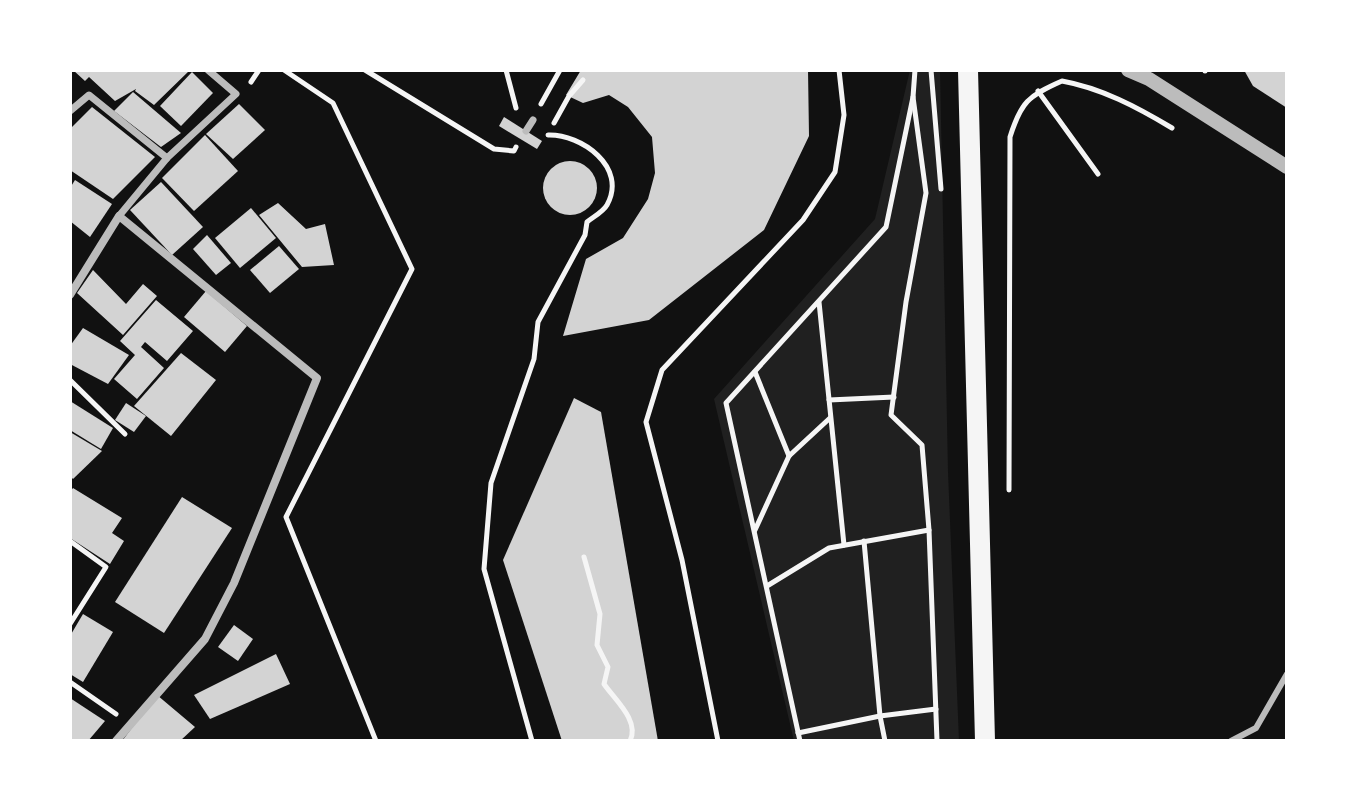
<svg xmlns="http://www.w3.org/2000/svg" width="1357" height="811" viewBox="0 0 1357 811" font-family="Barlow,sans-serif">
<style>
.green{fill:#202020}
.building{fill:#d3d3d3}
.lines{fill:none;stroke-linecap:round;stroke-linejoin:round}
.path{stroke:#f5f5f5;stroke-width:5}
.service{stroke:#bcbcbc;stroke-width:6}
.pedestrian{stroke:#bcbcbc;stroke-width:7}
.minor{stroke:#bcbcbc;stroke-width:8}
.tertiary{stroke:#bcbcbc;stroke-width:14}
.primary{stroke:#f5f5f5;stroke-width:20}
</style>
<rect width="100%" height="100%" fill="#111"/>
<path class="green" d="M 910,70 L 940,70 L 948,472 L 959,741 L 794,741 L 714,399 L 875,219 Z"/>
<g class="building">
<path d="M 73,70 L 190,70 L 154,105 L 135,91 L 136,89 L 115,101 L 89,77 L 85,81 Z"/>
<path d="M 581,70 L 808,70 L 809,136 L 764,230 L 649,320 L 563,336 L 586,259 L 623,238 L 648,199 L 655,173 L 652,137 L 628,107 L 609,95 L 583,103 L 566,95 Z"/>
<path d="M 1244,70 L 1287,70 L 1287,108 L 1253,86 Z"/>
<path d="M 192,72 L 213,93 L 181,126 L 160,106 Z"/>
<path d="M 133,92 L 181,133 L 161,147 L 114,111 Z"/>
<path d="M 239,104 L 265,130 L 233,159 L 206,134 Z"/>
<path d="M 92,107 L 155,157 L 113,199 L 70,170 L 70,129 Z"/>
<path d="M 504,117 L 542,141 L 537,149 L 499,126 Z"/>
<path d="M 205,135 L 238,171 L 194,211 L 162,178 Z"/>
<circle cx="570" cy="188" r="27"/>
<path d="M 75,180 L 112,204 L 90,237 L 70,221 L 70,188 Z"/>
<path d="M 161,182 L 203,227 L 172,255 L 130,210 Z"/>
<path d="M 278,203 L 306,229 L 325,224 L 334,265 L 302,267 L 259,215 Z"/>
<path d="M 251,208 L 276,238 L 240,268 L 215,238 Z"/>
<path d="M 207,235 L 231,263 L 216,275 L 193,249 Z"/>
<path d="M 279,246 L 299,269 L 270,293 L 250,270 Z"/>
<path d="M 93,270 L 126,304 L 143,284 L 157,296 L 123,335 L 77,293 Z"/>
<path d="M 206,291 L 247,326 L 225,352 L 184,317 Z"/>
<path d="M 156,300 L 193,331 L 167,361 L 145,342 L 141,347 L 164,368 L 137,399 L 114,379 L 135,355 L 120,341 Z"/>
<path d="M 83,328 L 129,355 L 108,384 L 70,364 L 70,346 Z"/>
<path d="M 181,353 L 216,380 L 171,436 L 134,406 Z"/>
<path d="M 574,398 L 601,412 L 658,741 L 562,741 L 503,560 Z"/>
<path d="M 70,401 L 113,428 L 101,449 L 70,430 Z"/>
<path d="M 126,403 L 146,416 L 134,432 L 115,420 Z"/>
<path d="M 70,432 L 102,451 L 73,479 L 70,476 Z"/>
<path d="M 73,488 L 122,518 L 112,533 L 124,541 L 110,564 L 70,538 L 70,492 Z"/>
<path d="M 182,497 L 232,528 L 164,633 L 115,602 Z"/>
<path d="M 83,614 L 113,632 L 83,682 L 70,674 L 70,636 Z"/>
<path d="M 234,625 L 253,639 L 238,661 L 218,647 Z"/>
<path d="M 276,654 L 290,684 L 210,719 L 194,695 Z"/>
<path d="M 157,695 L 195,727 L 180,741 L 122,741 Z"/>
<path d="M 70,698 L 105,721 L 88,741 L 70,741 Z"/>
</g>
<g class="lines">
<g class="path">
<path d="M 284,70 L 333,103 L 412,269 L 286,517 L 376,741"/>
<path d="M 365,70 L 494,149 L 514,151 L 516,147"/>
<path d="M 506,70 L 516,108"/>
<path d="M 915,70 L 913,97 L 926,193 L 906,302 L 891,415 L 922,445 L 929,530 L 937,741"/>
<path d="M 931,70 L 941,189"/>
<path d="M 1205,70 L 1205,71"/>
<path d="M 251,82 L 259,70"/>
<path d="M 1038,91 L 1098,174"/>
<path d="M 541,104 L 560,70"/>
<path d="M 554,123 L 569,96 L 583,80"/>
<path d="M 819,302 L 844,545"/>
<path d="M 755,372 L 789,456"/>
<path d="M 70,380 L 125,434"/>
<path d="M 829,400 L 894,397"/>
<path d="M 1009,490 L 1010,137 C 1021,102 1028,96 1062,81 C 1101,88 1137,107 1172,128"/>
<path d="M 755,530 L 789,456 L 830,418"/>
<path d="M 70,541 L 106,567 L 70,624"/>
<path d="M 864,541 L 880,716 L 885,741"/>
<path d="M 584,557 L 600,614 L 597,645 L 608,667 L 604,684 C 615,700 640,721 630,741"/>
<path d="M 767,586 L 829,548 L 929,530"/>
<path d="M 70,682 L 116,714"/>
<path d="M 798,733 L 880,716 L 936,709"/>
<path d="M 532,741 L 484,569 L 491,483 L 534,359 L 538,322 L 585,235 L 587,222 C 593,217 603,212 607,205 C 628,167 581,134 548,135"/>
<path d="M 718,741 L 682,560 L 646,422 L 662,370 L 803,220 L 835,172 L 844,115 L 839,70"/>
<path d="M 800,741 L 726,403 L 886,227 L 913,97"/>
</g>
<path class="service" d="M 1231,741 L 1256,728 L 1287,674"/>
<g class="pedestrian">
<path d="M 70,111 L 89,95 L 167,158"/>
<path d="M 526,131 L 533,120"/>
<path d="M 119,216 L 167,158 L 236,94 L 208,70"/>
</g>
<path class="minor" d="M 70,295 L 119,216 L 317,378 L 234,583 L 205,639 L 116,741"/>
<path class="tertiary" d="M 1128,70 L 1149,79 L 1287,167"/>
<path class="primary" d="M 968,70 L 985,741"/>
</g>
<rect width="1357" height="811" fill="none" stroke="#ffffff" stroke-width="144"/>
</svg>
